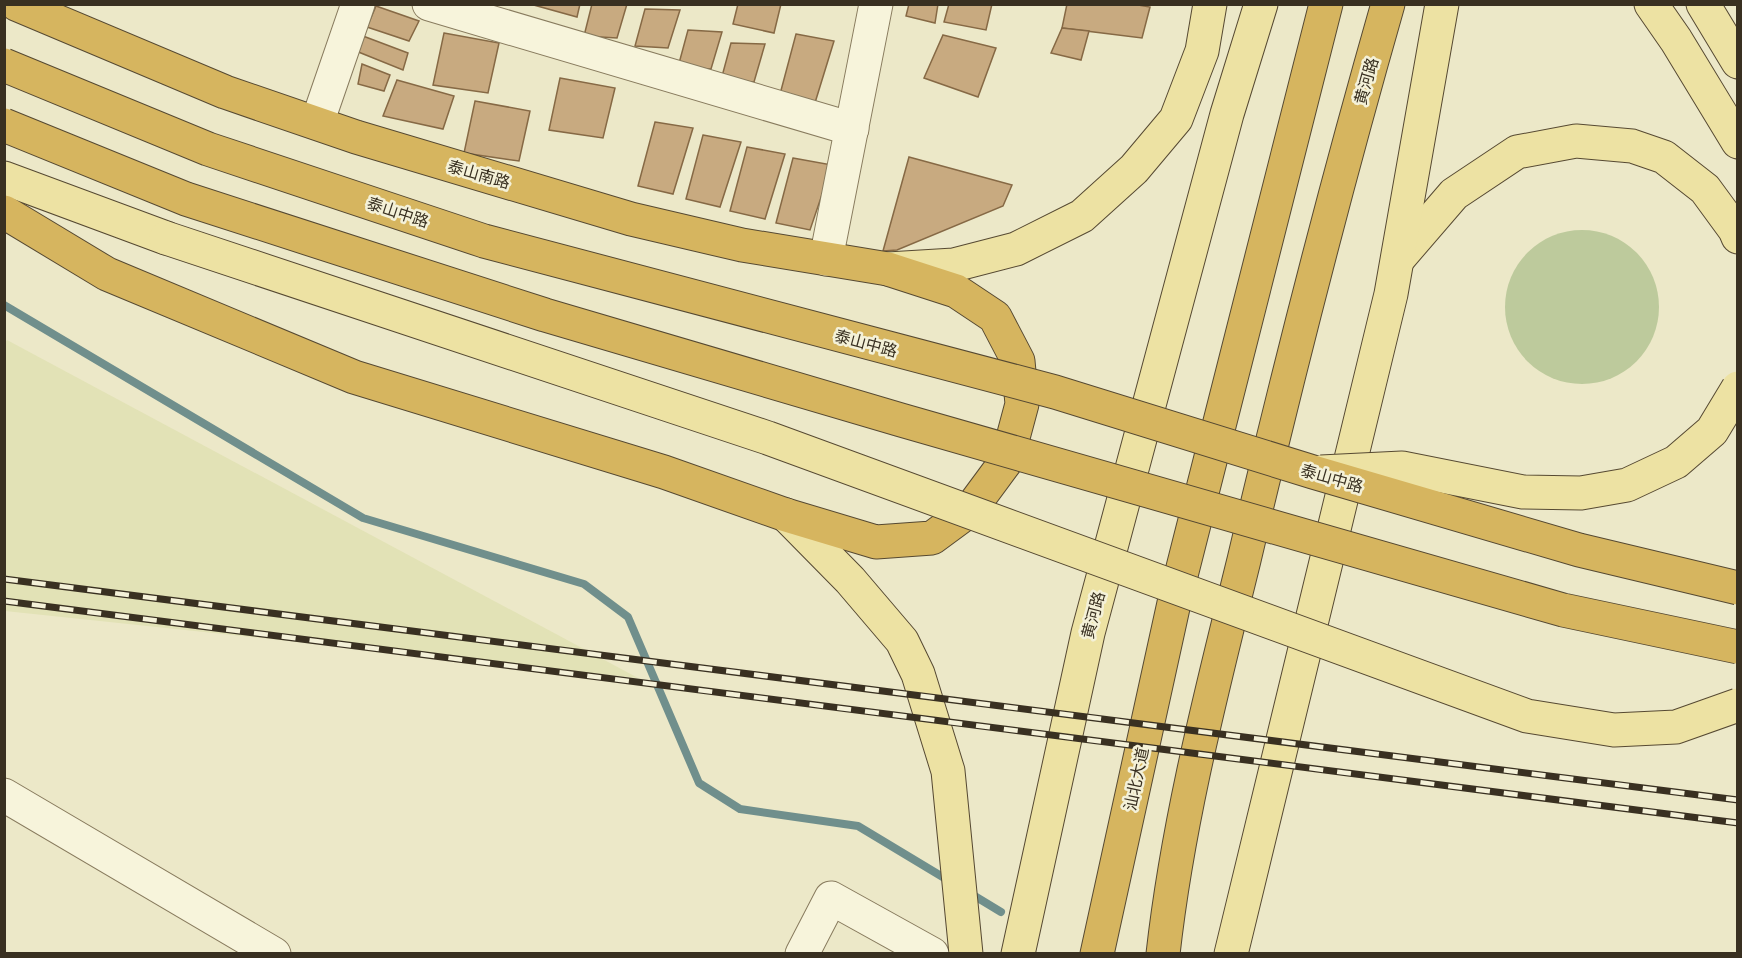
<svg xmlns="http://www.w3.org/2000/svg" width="1742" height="958" viewBox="0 0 1742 958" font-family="'Crimson Pro','Noto Sans SC',serif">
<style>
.farmland{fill:#e2e2b6}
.green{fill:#bdca9c}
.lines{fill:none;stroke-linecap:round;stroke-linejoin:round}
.stream{stroke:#708f8c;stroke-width:8}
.building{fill:#c8aa80;stroke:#866945;stroke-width:1.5}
.minor-casing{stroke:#887b5e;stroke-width:35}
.major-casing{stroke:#564932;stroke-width:35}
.highway-casing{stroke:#564932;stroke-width:35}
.minor{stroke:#f7f4db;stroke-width:33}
.major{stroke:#ede2a3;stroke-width:33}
.highway{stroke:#d6b55f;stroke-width:33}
.rail-casing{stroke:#393021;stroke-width:7}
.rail{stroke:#f4f1d8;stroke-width:4.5;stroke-dasharray:14;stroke-linecap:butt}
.major-bridge-casing{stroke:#564932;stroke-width:35;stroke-linecap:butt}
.highway-bridge-casing{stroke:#564932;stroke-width:35;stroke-linecap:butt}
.major-bridge{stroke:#ede2a3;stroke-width:33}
.highway-bridge{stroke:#d6b55f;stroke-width:33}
.labels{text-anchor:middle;stroke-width:5;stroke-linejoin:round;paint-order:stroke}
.street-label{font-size:16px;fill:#393021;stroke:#f4f1d8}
</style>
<rect width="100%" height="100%" fill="#ece8c8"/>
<path class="farmland" d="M 7,340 L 638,678 L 5,611 L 4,344 Z"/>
<circle class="green" cx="1582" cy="307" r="77"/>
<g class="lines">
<g class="stream">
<path d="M 4,305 L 363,518 L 584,584 L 628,617 L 699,783 L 740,809 L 858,826 L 951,882"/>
<path d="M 968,892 L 1001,912"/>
</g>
</g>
<g class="building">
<path d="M 530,4 L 580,4 L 577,17 Z"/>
<path d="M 592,4 L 627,4 L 617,38 L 584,36 Z"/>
<path d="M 738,4 L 781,4 L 774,33 L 733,24 Z"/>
<path d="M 909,4 L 938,4 L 935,23 L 906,16 Z"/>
<path d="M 949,4 L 992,4 L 986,30 L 944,22 Z"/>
<path d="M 1067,4 L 1132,4 L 1150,7 L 1142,38 L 1062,28 Z"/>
<path d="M 376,6 L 419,21 L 409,41 L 367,27 Z"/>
<path d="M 645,9 L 680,10 L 668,48 L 635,46 Z"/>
<path d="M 1062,28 L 1089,31 L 1081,60 L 1051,53 Z"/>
<path d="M 688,30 L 722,32 L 711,69 L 678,67 Z"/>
<path d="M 444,33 L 499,43 L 488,93 L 433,85 Z"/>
<path d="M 796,34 L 834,41 L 814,106 L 779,98 Z"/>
<path d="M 943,35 L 996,48 L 978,97 L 924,78 Z"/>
<path d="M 363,36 L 408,53 L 403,70 L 356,51 Z"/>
<path d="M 731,43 L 765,44 L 754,82 L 721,80 Z"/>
<path d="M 362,64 L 390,75 L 384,91 L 358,84 Z"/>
<path d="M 560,78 L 615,88 L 603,138 L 549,130 Z"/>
<path d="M 397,80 L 454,96 L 443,129 L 383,116 Z"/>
<path d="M 475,101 L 530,111 L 519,161 L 464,153 Z"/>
<path d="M 655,122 L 693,128 L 673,194 L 638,186 Z"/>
<path d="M 703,135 L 741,142 L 720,207 L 686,199 Z"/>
<path d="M 747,147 L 785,154 L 765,219 L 730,211 Z"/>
<path d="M 909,157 L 1012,185 L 1003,206 L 897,250 L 883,251 Z"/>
<path d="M 793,158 L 832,165 L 810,230 L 776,223 Z"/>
</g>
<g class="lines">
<g class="minor-casing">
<g id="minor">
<path d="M 429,4 L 852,129"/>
<path d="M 317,123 L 358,4"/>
<path d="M 826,259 L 876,4"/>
<path d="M 4,795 L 274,954"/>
<path d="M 802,954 L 831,898 L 932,954"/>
</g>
</g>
<g class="major-casing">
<g id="major">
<path d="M 1651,4 L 1676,40 L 1738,142"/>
<path d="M 1703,4 L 1738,62"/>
<path d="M 4,178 L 166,238"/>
<path d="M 1398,259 L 1454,194 L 1517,152 L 1576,141 L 1632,146 L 1664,157 L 1705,189 L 1735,230 L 1738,237"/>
<path d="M 888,269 L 954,265 L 1016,249 L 1082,216 L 1134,169 L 1176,119 L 1202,51 L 1210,4"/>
<path d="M 786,515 L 850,580 L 902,641 L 918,674 L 948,771 L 966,954"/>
<path d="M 1018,954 L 1088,633 L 1227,114 L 1261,4"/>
<path d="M 1231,954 L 1391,294 L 1442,4"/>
</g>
</g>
<g class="highway-casing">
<g id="highway">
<path d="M 4,212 L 107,274 L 354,377 L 664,472 L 786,515 L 876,542 L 932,538 L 970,510 L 1007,460 L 1022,404 L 1018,361 L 995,317 L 956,291 L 888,269 L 742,245 L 631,219 L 356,137 L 225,92 L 16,4"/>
<path d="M 1097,954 L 1174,603 L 1326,4"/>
<path d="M 1163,954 C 1178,820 1212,690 1244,560 C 1288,373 1335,189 1388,4"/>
</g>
</g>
<use href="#minor" class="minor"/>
<use href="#major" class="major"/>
<use href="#highway" class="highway"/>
<g class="rail-casing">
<g id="rail">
<path d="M 4,579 L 1738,800"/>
<path d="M 4,601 L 1738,823"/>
</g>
</g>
<use href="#rail" class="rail"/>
<g class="major-bridge-casing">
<g id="major-bridge">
<path d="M 166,238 L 768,438 L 1527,716 L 1614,730 L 1676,727 L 1738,705"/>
<path d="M 1321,472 L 1402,468 L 1523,492 L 1581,493 L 1627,485 L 1676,462 L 1712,431 L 1738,388"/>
</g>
</g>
<g class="highway-bridge-casing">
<g id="highway-bridge">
<path d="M 4,65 L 208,149 L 484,241 L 1055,392 L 1313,472 L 1579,550 L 1738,588"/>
<path d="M 4,125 L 186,199 L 545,315 L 901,420 L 1563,610 L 1738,647"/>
</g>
</g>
<use href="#major-bridge" class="major-bridge"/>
<use href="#highway-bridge" class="highway-bridge"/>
</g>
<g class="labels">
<g class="street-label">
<text transform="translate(1366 81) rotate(-74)" y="6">黄河路</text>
<text transform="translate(479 174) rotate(16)" y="6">泰山南路</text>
<text transform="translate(398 212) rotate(18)" y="6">泰山中路</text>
<text transform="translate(866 343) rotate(15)" y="6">泰山中路</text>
<text transform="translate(1332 478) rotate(16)" y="6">泰山中路</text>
<text transform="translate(1093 615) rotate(-75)" y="6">黄河路</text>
<text transform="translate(1136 779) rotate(-78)" y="6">汕北大道</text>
</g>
</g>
<rect width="1742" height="958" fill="none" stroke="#393021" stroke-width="12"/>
</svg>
